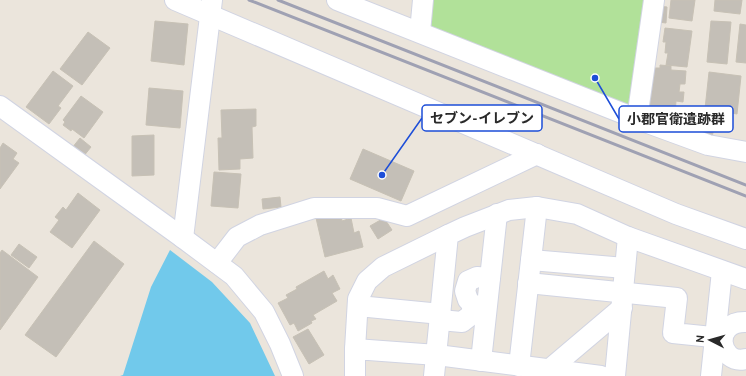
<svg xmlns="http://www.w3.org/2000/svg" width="746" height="376" viewBox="0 0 746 376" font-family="Overpass,'Noto Sans JP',sans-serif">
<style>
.green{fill:#b1e199}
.water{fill:#71c9eb}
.building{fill:#c4bfb7;stroke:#c7c1b5}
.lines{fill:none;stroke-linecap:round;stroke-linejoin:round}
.minor-casing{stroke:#d1d4e2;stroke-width:22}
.minor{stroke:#fff;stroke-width:20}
.rail{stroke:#9fa1b3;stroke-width:3}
.leader{fill:none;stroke:#1d4ed8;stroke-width:1.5}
.callout-dot{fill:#1d4ed8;stroke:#fff;stroke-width:1.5}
.callout{fill:#fff;stroke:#1d4ed8;stroke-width:1.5}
.callout-label{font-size:14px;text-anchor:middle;font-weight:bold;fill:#292929}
</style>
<rect width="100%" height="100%" fill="#ebe5dc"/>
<path class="green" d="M 413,0 L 647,0 L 632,110 L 411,21 Z"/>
<path class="water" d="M 170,250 L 212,282 L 250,323 L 275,376 L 120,376 L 123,375 L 151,287 Z"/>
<g class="building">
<path d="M 671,0 L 695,0 L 692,21 L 669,18 Z"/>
<path d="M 715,0 L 742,0 L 740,14 L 714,11 Z"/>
<path d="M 659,6 L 667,7 L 666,23 L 658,22 Z"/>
<path d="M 155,21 L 188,24 L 184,65 L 151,61 Z"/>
<path d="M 711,21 L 731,22 L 727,64 L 707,62 Z"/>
<path d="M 740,24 L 746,25 L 746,63 L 736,62 Z"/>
<path d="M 665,28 L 692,31 L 687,67 L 666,65 L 668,53 L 665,53 L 666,42 L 663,42 Z"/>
<path d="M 88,32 L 110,48 L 82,85 L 60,69 Z"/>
<path d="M 660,65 L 671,66 L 671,70 L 686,71 L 685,84 L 680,84 L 679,92 L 684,92 L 683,102 L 676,101 L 675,115 L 672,115 L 672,122 L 651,116 L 651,113 L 649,112 L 653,68 L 660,68 Z"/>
<path d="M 53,71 L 73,86 L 58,106 L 61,108 L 49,124 L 26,107 Z"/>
<path d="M 709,72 L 741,76 L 737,114 L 731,113 L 730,121 L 704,118 Z"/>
<path d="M 149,88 L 183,91 L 180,128 L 146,125 Z"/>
<path d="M 81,96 L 103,112 L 84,138 L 72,129 L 71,131 L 63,125 L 65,122 L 63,120 Z"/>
<path d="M 256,109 L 256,126 L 252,127 L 253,158 L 240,159 L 240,169 L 219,170 L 218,138 L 222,138 L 221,110 Z"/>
<path d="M 696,118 L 715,121 L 712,138 L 693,135 Z"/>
<path d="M 154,135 L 154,175 L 132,176 L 132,136 Z"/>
<path d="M 80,138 L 91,147 L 83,157 L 72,148 Z"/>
<path d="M 3,143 L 17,153 L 13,159 L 19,163 L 0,189 L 0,148 Z"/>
<path d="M 363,149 L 414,171 L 401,201 L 350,179 Z"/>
<path d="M 214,172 L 241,174 L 238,208 L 211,206 Z"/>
<path d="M 78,193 L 100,210 L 72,248 L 50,232 L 59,220 L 55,217 L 63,207 L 66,210 Z"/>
<path d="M 280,197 L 281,207 L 263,209 L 262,199 Z"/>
<path d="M 327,215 L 328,219 L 341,216 L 342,221 L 351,218 L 354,233 L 359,231 L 363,247 L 325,257 L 316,218 Z"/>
<path d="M 384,218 L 392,230 L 378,239 L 370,226 Z"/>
<path d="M 94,241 L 124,264 L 56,357 L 25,335 Z"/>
<path d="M 19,244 L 37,257 L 29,268 L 11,255 Z"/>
<path d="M 2,250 L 38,277 L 0,330 L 0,253 Z"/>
<path d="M 324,271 L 328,279 L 333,275 L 340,289 L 332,293 L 337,301 L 313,315 L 316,319 L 311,321 L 312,323 L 298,331 L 294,323 L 290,325 L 278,303 L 288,298 L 286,295 L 297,289 L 296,287 Z"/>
<path d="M 308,329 L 324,355 L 309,364 L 293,337 Z"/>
</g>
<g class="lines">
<g class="minor-casing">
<g id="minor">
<path d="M 175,0 L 676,214 L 746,239"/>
<path d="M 337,0 L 637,119 L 708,145 L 746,152"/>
<path d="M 420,32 L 423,0"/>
<path d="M 0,106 L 183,238 L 234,276 L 264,312 L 280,344 L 293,376"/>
<path d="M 637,119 L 654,0"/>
<path d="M 183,238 L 212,0"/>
<path d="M 531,260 L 625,268"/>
<path d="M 217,263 L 237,237 L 260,225 L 314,208 L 377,208 L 407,216 L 537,154"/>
<path d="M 528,283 L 677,298 L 673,333 L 722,338"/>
<path d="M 358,306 L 441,314"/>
<path d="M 440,320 L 462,322 L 471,315 L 473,305 L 468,300 L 465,291 L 468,281 L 477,277 L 490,278"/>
<path d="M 746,322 C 711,321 719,366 746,359"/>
<path d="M 355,349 L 358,299 L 367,281 L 383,267 L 448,235"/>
<path d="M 481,361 L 497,214"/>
<path d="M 519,366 L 537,207"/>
<path d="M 355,376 L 355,349 L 437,355 L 601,376"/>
<path d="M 434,376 L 448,235 L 465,227 L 509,210 L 537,207 L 577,214 L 628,237 L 746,279"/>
<path d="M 549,376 L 550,369 L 622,308"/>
<path d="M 615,376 L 628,237"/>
<path d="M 711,376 L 722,271"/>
</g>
</g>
<use href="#minor" class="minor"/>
<g class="rail">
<path d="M 249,0 L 746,196"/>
<path d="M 278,0 L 746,185"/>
</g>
</g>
<path class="leader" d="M382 175L422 118M595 78L619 119"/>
<g class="callout-dot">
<circle cx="382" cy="175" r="4"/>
<circle cx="595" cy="78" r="4"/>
</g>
<g class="callout">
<rect x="422" y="105" width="120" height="26" rx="4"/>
<rect x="619" y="106" width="114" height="26" rx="4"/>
</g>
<g class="callout-label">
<text x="482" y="123">セブン-イレブン</text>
<text x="676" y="124">小郡官衛遺跡群</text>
</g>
<g transform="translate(710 340) rotate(276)" stroke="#ffffff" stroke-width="3" paint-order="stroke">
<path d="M0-3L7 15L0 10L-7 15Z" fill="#292929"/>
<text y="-6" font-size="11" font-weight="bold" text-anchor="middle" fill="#292929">N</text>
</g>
</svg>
